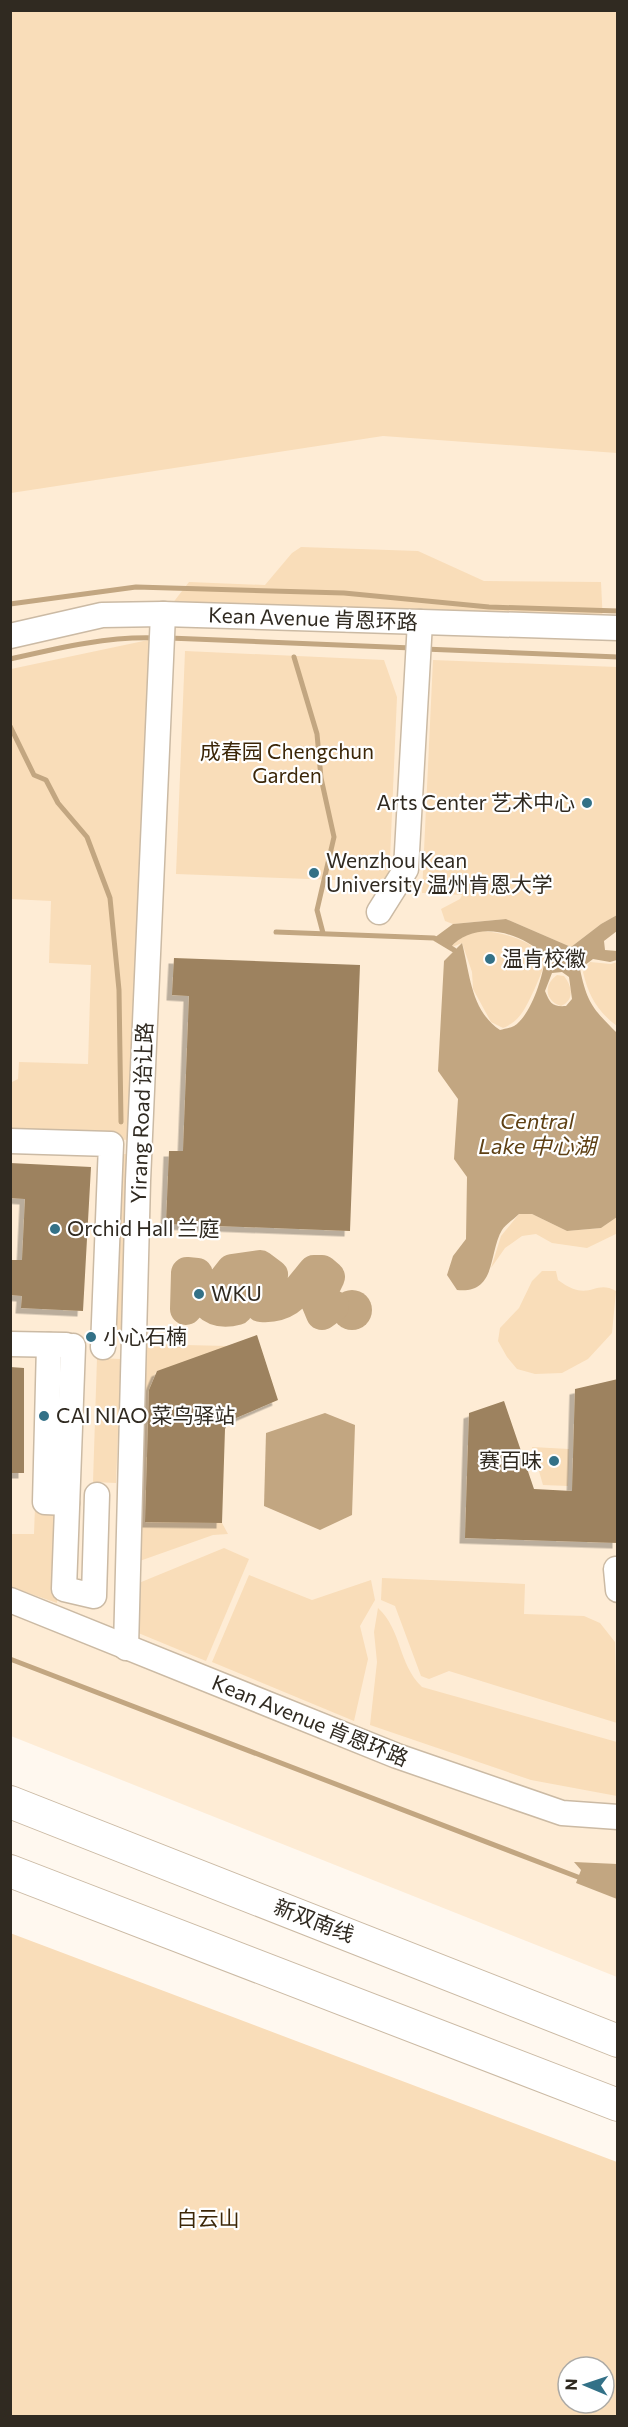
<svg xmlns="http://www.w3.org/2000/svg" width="628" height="2427" viewBox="0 0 628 2427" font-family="Commissioner,'Noto Sans SC',sans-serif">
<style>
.built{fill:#feecd5}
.green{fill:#f9ddb9;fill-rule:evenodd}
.water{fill:#c2a681;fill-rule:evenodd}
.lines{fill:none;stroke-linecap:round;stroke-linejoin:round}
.stream{stroke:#c2a681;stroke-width:5}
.river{stroke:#c2a681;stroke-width:32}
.building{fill:#9d825e;filter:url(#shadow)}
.minor-casing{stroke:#cbbaa4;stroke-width:27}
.major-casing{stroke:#cbbaa4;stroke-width:34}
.minor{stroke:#fff;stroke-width:24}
.major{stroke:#fff;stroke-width:32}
.poi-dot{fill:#337187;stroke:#fff;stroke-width:2}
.labels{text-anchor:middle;stroke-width:4.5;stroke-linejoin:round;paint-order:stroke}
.street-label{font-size:21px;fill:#302a21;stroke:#fff}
.park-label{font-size:21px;fill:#3c2708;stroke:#fff}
.poi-label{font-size:21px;fill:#302a21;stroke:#fff;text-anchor:start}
.water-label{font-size:22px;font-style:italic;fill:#5e4014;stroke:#fff}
</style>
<defs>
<filter id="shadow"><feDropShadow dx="-5.5" dy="5.5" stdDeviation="0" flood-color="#0004"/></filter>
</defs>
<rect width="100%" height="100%" fill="#fff8ef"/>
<path class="built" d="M 10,11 L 617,11 L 617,1977 L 11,1736 Z"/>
<g class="green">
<path d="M 11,10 L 617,11 L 617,453 L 383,436 L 11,493 Z"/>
<path d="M 301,547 L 418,551 L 484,581 L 601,582 L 603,623 L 172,604 L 189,582 L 265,585 L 292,553 Z"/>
<path d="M 153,639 L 131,1140 L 11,1135 L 10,1083 L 18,1079 L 19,1062 L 88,1064 L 91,965 L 49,963 L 51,901 L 11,899 L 11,669 Z"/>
<path d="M 185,651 L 384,660 L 397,697 L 389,882 L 176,874 Z"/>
<path d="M 433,660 L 617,667 L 617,915 L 601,924 L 571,947 L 506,919 L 453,924 L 445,921 L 441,909 L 460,899 L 462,895 L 422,893 Z"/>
<path d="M 482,931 C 506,933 527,939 545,956 C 544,969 540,976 535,988 C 526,1006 522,1020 503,1028 L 491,1022 L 473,989 L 472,972 L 462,943 L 450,948 C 460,937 468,933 482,931 Z"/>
<path d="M 590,962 L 611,964 L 617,962 L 617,1026 C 598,1012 588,995 583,972 Z"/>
<path d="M 557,975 L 564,976 C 572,986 575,1000 561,1006 C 545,1001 543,985 557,975 Z"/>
<path d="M 116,1154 L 130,1154 L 122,1335 L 109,1334 Z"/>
<path d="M 519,1214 L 532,1214 L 567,1231 L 601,1228 L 617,1217 L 618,1233 L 587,1248 L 552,1243 L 536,1234 L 522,1236 L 505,1248 L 491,1268 L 501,1236 Z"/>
<path d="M 542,1271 L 556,1271 L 558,1280 C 590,1304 594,1278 616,1291 L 612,1333 L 588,1359 L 562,1373 L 535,1374 L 517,1369 L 507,1357 L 498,1341 L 500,1328 L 519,1308 L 532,1281 Z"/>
<path d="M 142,1344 L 228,1346 L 156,1372 L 149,1390 L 145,1521 L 222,1523 L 228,1534 L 213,1535 L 134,1563 Z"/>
<path d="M 97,1358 L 121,1359 L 116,1483 L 93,1482 Z"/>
<path d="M 532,1447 L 569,1449 L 568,1486 L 543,1485 Z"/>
<path d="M 35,1507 L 59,1507 L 57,1603 L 11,1587 L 11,1534 L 34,1534 Z"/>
<path d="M 224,1548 L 249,1559 L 206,1661 L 131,1630 L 134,1585 Z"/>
<path d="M 249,1575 L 312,1600 L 371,1580 L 375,1600 L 360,1626 L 368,1659 L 354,1721 L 212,1662 Z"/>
<path d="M 382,1578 L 525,1584 L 524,1614 L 584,1616 L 600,1623 L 615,1642 L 617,1723 L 449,1671 L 429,1679 L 421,1676 L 395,1606 L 381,1600 Z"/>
<path d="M 378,1608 C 402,1630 398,1664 422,1687 L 617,1742 L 617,1796 L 531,1780 L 370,1725 L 377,1662 L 374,1632 Z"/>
<path d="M 10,1933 L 617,2162 L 617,2416 L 11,2416 ZM 568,2367 L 604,2367 L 604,2403 L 568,2403 Z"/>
</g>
<g class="water">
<path d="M 617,915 L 617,931 L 604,941 L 605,950 L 617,951 L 617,960 L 610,962 L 593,959 L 580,969 C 587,1003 593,1009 617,1033 L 617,1217 L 601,1228 L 567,1231 L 532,1214 L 519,1214 C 514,1219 506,1224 502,1230 C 488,1254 497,1294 457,1290 L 447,1275 L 453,1256 L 466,1239 L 467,1177 L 454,1159 L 458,1099 L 438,1071 L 444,961 L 462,943 C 470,974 471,1011 500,1030 C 504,1029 510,1028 514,1026 C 531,1016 544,974 545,956 C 521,932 475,919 450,948 L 434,938 L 453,924 L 506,919 L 571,947 L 601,924 ZM 562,972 L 569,977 L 572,999 L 566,1006 C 552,1007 550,1003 545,991 L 552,973 Z"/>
<circle cx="352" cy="1310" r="20"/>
<path d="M 325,1413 L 355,1425 L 352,1515 L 320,1530 L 264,1506 L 266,1433 Z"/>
<path d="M 574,1862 L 617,1864 L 617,1899 L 576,1883 L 581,1870 Z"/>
</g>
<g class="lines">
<g class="stream">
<path d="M 10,604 L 136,587 L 344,593 L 489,607 L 618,611"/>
<path d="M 169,638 L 412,648"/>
<path d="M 424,649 L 618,657"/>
<path d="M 294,657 L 317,734 L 321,778 L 334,837 L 317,910 L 323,933"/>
<path d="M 10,659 C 58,648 108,636 157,638"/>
<path d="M 10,726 L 34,775 L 46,780 L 58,803 L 87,837 L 110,898 L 119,990 L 121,1122"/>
<path d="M 276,932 L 434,938 L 454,950"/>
<path d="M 10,1659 L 583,1879"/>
</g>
<path class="river" d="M 186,1309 L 187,1273 L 197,1274 C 198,1299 211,1316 237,1309 L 238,1295 L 225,1279 L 232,1270 L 260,1266 L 272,1275 L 269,1289 L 258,1300 L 261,1306 C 290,1308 297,1291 314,1271 L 322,1271 L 329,1277 L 317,1302 L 322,1314 L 333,1306"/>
</g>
<g class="building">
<path d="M 174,958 L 360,965 L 350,1231 L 166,1224 L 169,1151 L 183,1151 L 189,996 L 172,995 Z"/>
<path d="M 10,1163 L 91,1167 L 83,1311 L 21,1308 L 22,1296 L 10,1295 L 10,1260 L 22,1260 L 25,1199 L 10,1198 Z"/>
<path d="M 257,1335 L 278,1400 L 229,1421 L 225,1429 L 222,1523 L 145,1522 L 149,1390 L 157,1371 Z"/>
<path d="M 10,1367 L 24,1368 L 24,1473 L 10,1473 Z"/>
<path d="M 618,1379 L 618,1543 L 465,1538 L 469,1413 L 504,1401 L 534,1489 L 572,1491 L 575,1389 Z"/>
</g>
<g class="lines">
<g class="minor-casing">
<g id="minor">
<path d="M 10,636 L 102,615 L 163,614 L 618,628"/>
<path d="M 379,912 L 406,869 L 420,622"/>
<path d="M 10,1141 L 111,1144 L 103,1347"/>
<path d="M 10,1344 L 66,1345"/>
<path d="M 49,1345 L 45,1502 L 67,1503"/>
<path d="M 73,1346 L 64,1589 L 94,1596 L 97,1495"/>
<path d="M 616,1569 L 618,1590"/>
<path d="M 10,1600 L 397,1756 L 562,1813 L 618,1817"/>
<path d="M 126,1648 L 138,1181 L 163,614"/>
</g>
</g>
<g class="major-casing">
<g id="major">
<path d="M 10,1802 L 618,2041"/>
<path d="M 10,1871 L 618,2105"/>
</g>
</g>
<use href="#minor" class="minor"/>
<use href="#major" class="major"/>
</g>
<g class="poi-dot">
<circle cx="587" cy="803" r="6"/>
<circle cx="314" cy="873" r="6"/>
<circle cx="490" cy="959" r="6"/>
<circle cx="55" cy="1229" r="6"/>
<circle cx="199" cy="1294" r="6"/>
<circle cx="91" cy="1337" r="6"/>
<circle cx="44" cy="1416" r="6"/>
<circle cx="554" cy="1461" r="6"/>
</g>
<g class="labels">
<g class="street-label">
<text transform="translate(313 619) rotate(2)" y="7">Kean Avenue 肯恩环路</text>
<text transform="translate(142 1113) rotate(-88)" y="7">Yirang Road 诒让路</text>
<text transform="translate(310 1721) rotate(22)" y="7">Kean Avenue 肯恩环路</text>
<text transform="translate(314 1921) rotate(21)" y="7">新双南线</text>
</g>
<g class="park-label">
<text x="287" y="759">成春园 Chengchun<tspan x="287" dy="24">Garden</tspan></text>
<text x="208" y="2226">白云山</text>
</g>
<g class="poi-label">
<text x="575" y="810" text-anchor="end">Arts Center 艺术中心</text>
<text x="326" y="868">Wenzhou Kean<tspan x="326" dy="24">University 温州肯恩大学</tspan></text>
<text x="502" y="966">温肯校徽</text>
<text x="67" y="1236">Orchid Hall 兰庭</text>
<text x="211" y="1301">WKU</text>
<text x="103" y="1344">小心石楠</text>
<text x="56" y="1423">CAI NIAO 菜鸟驿站</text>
<text x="542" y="1468" text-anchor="end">赛百味</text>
</g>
<g class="water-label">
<text x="537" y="1129">Central<tspan x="537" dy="25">Lake 中心湖</tspan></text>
</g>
</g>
<rect width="628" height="2427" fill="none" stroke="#302a21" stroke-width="24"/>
<g transform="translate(586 2385) rotate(272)"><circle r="28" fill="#ffffff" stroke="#acaaa6" stroke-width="1.5"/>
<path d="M0-4.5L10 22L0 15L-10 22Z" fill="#337187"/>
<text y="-9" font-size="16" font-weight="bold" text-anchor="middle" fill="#302a21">N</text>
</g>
</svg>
